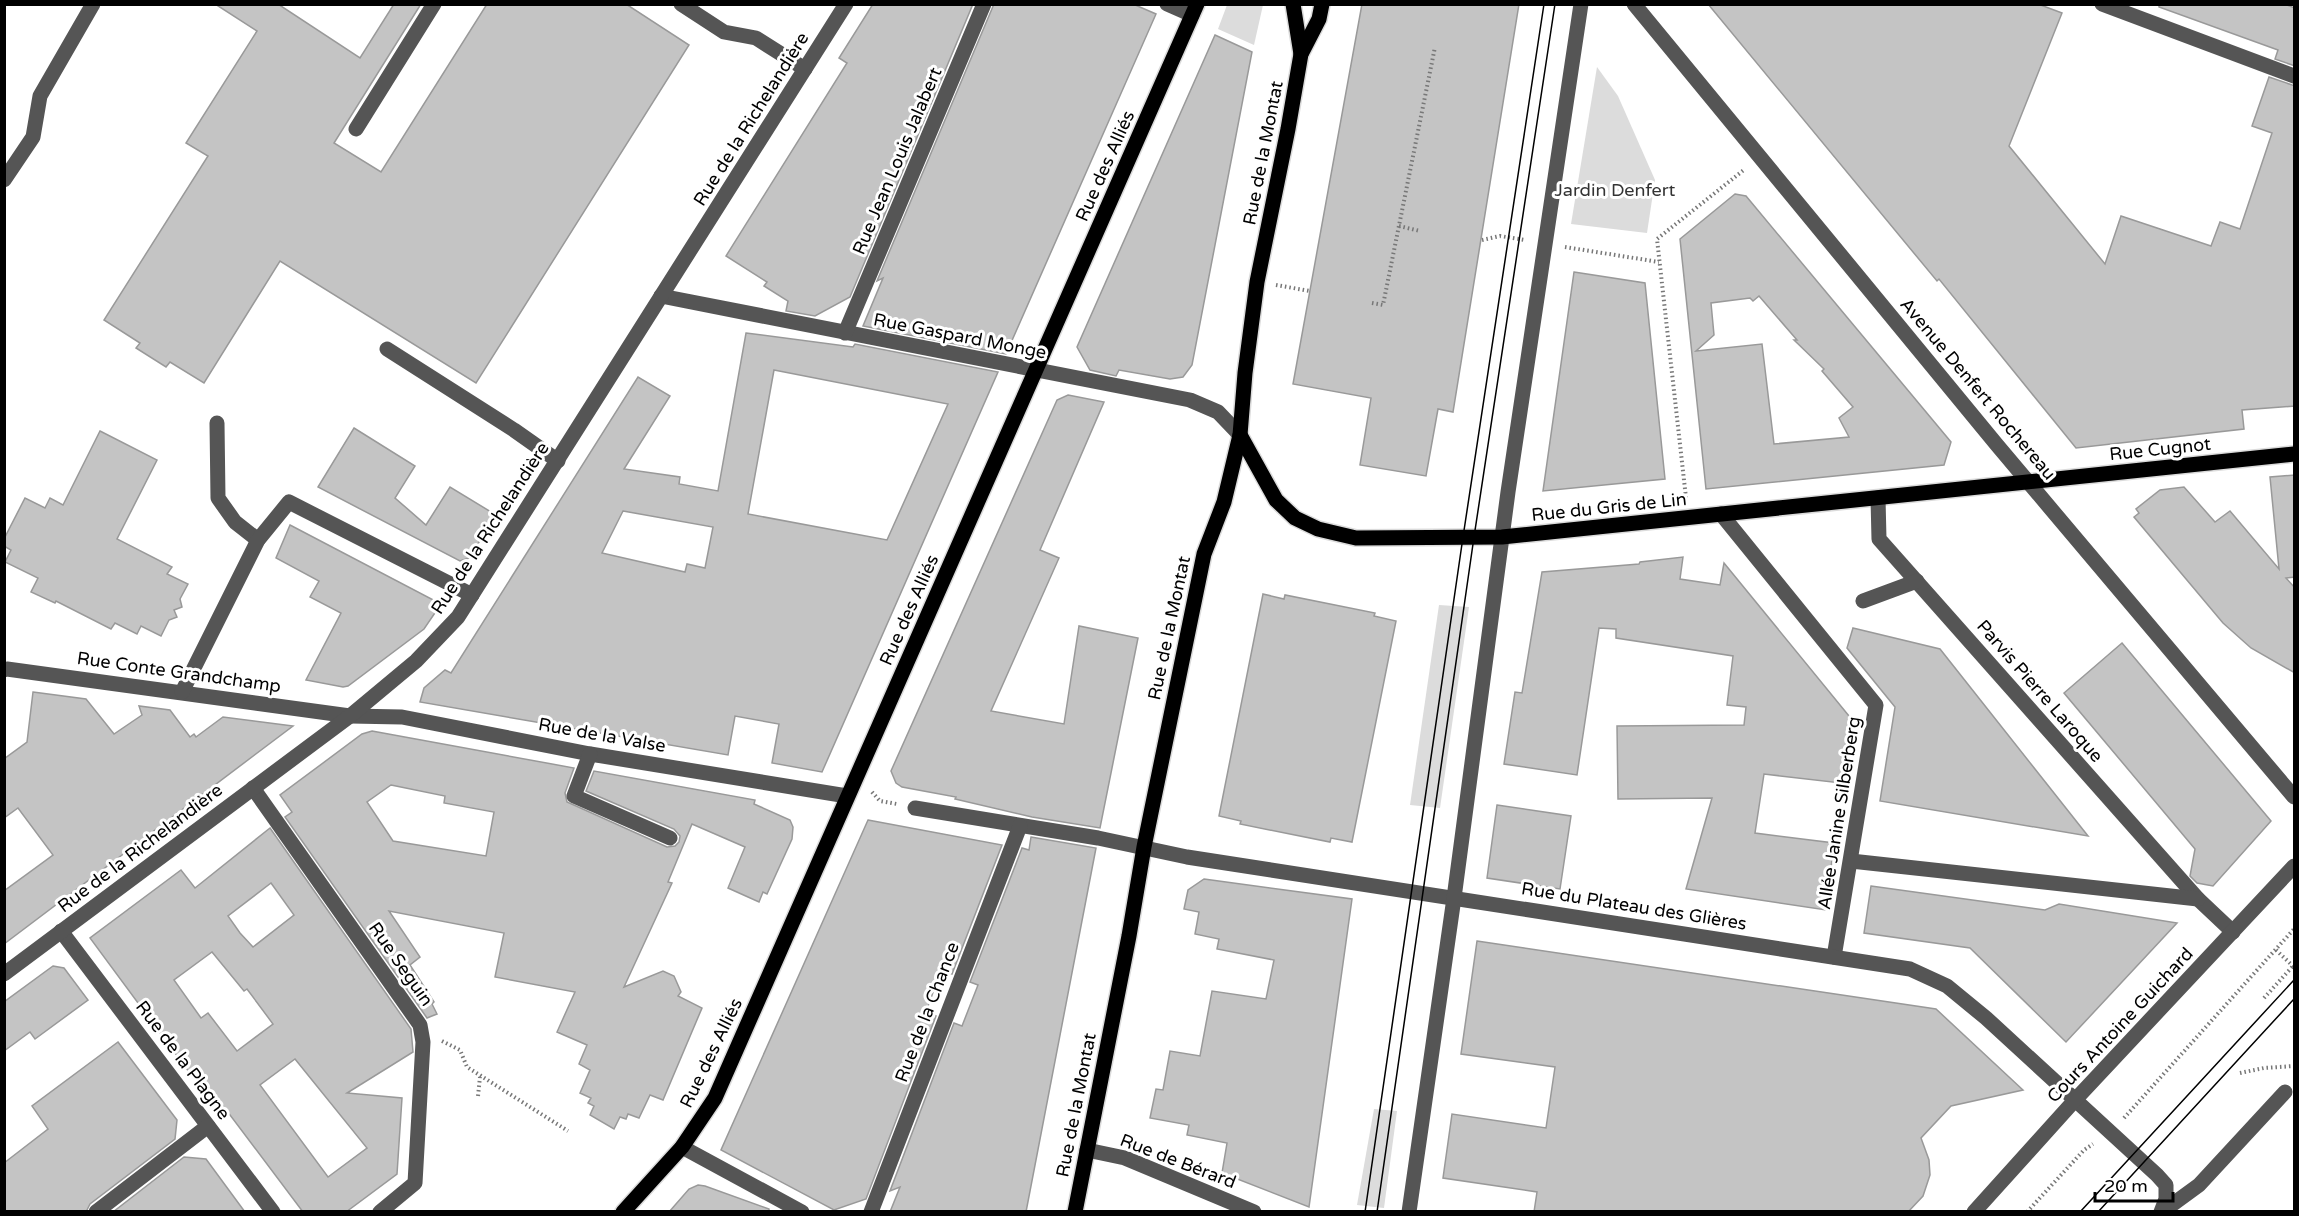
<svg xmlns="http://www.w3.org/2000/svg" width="2299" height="1216" viewBox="0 0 2299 1216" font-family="'Varela Round',sans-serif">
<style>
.green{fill:#dcdcdc}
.building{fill:#c4c4c4;stroke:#999;stroke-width:1.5;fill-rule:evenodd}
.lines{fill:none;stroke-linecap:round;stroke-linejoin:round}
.major-casing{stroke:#dbdbdb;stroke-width:18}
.path{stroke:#777;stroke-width:4;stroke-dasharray:1.5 3;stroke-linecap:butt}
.minor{stroke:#555;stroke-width:15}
.major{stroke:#000;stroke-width:15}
.tram{stroke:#000;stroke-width:1.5}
.labels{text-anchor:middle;stroke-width:6;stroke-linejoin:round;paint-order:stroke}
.street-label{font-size:18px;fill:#000;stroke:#fff}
.park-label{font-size:18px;fill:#333;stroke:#fff}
</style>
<rect width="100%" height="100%" fill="#fff"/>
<g class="green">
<path d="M 1227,5 L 1263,5 L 1254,45 L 1218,29 Z"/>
<path d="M 1597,67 L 1618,96 L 1655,180 L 1647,233 L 1571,224 Z"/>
<path d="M 1439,605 L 1469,607 L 1440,808 L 1410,805 Z"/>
<path d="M 1374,1109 L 1397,1111 L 1384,1208 L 1357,1205 Z"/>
</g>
<g class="building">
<path d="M 215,4 L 278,4 L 360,58 L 394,4 L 421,4 L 334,143 L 381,172 L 487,4 L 626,4 L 689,45 L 476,383 L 280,261 L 204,383 L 170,362 L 166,367 L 136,348 L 140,343 L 104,320 L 208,156 L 186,143 L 257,31 Z"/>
<path d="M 873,4 L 973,4 L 850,297 L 815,316 L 786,311 L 788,301 L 764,286 L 767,282 L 726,256 L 847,63 L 839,58 Z"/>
<path d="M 994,4 L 1133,4 L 1156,14 L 1006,354 L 863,326 L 883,278 L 877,281 Z"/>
<path d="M 1362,4 L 1519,4 L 1453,412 L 1438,409 L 1426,476 L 1360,465 L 1371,398 L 1293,384 Z"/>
<path d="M 1708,4 L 2038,4 L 2062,13 L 2009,146 L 2105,264 L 2121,216 L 2211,246 L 2220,222 L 2240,229 L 2272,133 L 2252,126 L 2269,77 L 2295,86 L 2295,406 L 2242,410 L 2244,429 L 2076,448 L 1939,279 L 1937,281 Z"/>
<path d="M 2159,4 L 2284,4 L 2295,8 L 2295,66 L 2275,59 L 2278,50 L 2159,7 Z"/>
<path d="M 1215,35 L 1252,52 L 1192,365 L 1183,377 L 1170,379 L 1119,370 L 1116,376 L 1090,370 L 1077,347 Z"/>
<path d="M 1735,194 L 1746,196 L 1951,442 L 1944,465 L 1706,489 L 1680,239 ZM 1759,296 L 1797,340 L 1794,340 L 1824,369 L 1822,371 L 1853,407 L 1839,418 L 1849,437 L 1774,444 L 1762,344 L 1696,351 L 1714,335 L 1711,303 L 1750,298 L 1753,301 Z"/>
<path d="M 1574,272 L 1645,283 L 1665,479 L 1543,491 Z"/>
<path d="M 746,333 L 853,347 L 855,344 L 998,372 L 822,772 L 772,763 L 779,724 L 735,716 L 728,755 L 420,702 L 424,688 L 445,670 L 451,673 L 638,377 L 670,396 L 624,469 L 680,477 L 679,484 L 718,491 ZM 774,370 L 948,404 L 887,540 L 748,514 ZM 623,511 L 713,527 L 705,568 L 687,564 L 685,572 L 602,553 Z"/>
<path d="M 1068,395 L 1104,402 L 1040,550 L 1059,558 L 991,711 L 1064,724 L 1079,626 L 1138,638 L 1100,828 L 1032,817 L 955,799 L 956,797 L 902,787 L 896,783 L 891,771 L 1057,400 Z"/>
<path d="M 354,428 L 415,466 L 395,498 L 426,525 L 450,487 L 496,515 L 469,558 L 460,561 L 318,487 Z"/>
<path d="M 100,431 L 157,460 L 117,539 L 172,567 L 167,574 L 188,584 L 180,599 L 182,607 L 174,610 L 177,617 L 169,620 L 161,636 L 141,626 L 137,634 L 115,623 L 111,629 L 56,601 L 55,603 L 31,592 L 38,578 L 5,562 L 11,550 L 4,546 L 4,539 L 25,498 L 45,508 L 50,498 L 63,505 Z"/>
<path d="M 2295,475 L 2295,577 L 2286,578 L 2295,588 L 2295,673 L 2251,648 L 2223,623 L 2134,517 L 2139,513 L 2136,509 L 2160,490 L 2184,487 L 2215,522 L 2230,511 L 2279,569 L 2270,477 Z"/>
<path d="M 290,525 L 441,604 L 424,629 L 348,686 L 343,687 L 306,680 L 341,613 L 310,597 L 319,581 L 276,558 Z"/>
<path d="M 1683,557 L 1680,579 L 1720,585 L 1724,563 L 1849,716 L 1841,783 L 1764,774 L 1755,833 L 1834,843 L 1826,910 L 1686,889 L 1712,798 L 1618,799 L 1617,726 L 1744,725 L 1746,707 L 1727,705 L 1733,656 L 1616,638 L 1616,629 L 1599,628 L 1577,775 L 1504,764 L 1515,692 L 1522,693 L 1542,572 L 1639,564 L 1640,562 Z"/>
<path d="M 1263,594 L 1284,599 L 1285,595 L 1375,613 L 1374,616 L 1396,621 L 1352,842 L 1331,838 L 1330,842 L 1240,824 L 1241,821 L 1219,816 Z"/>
<path d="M 1853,628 L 1940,649 L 2088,836 L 1880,801 L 1895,707 L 1847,648 Z"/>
<path d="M 2122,643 L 2271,821 L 2213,886 L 2197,883 L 2190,876 L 2195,849 L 2064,693 Z"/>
<path d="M 33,692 L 86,699 L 114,734 L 142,715 L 139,706 L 170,710 L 190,737 L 194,734 L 196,737 L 223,717 L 293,726 L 4,944 L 4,891 L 53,855 L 18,808 L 4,818 L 4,759 L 27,742 Z"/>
<path d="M 372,731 L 574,768 L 565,793 L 567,802 L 667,847 L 675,846 L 679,842 L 680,836 L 674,829 L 586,791 L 594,771 L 755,800 L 754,804 L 790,820 L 793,827 L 792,839 L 767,894 L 763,892 L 759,902 L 728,888 L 745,847 L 692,824 L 668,882 L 672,883 L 624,987 L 663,971 L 674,976 L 681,992 L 678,996 L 702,1008 L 663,1100 L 650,1095 L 639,1118 L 628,1114 L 626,1119 L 620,1117 L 614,1129 L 590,1115 L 594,1106 L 588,1103 L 591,1098 L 580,1093 L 590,1070 L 579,1064 L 587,1045 L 557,1032 L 575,992 L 495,977 L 504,933 L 389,911 L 420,957 L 410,965 L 434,1002 L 432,1004 L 437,1014 L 427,1018 L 285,817 L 292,812 L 280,795 L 362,734 ZM 391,785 L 445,796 L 444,803 L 494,812 L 486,856 L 393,841 L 367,802 Z"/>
<path d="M 1497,805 L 1571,816 L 1560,889 L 1487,878 Z"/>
<path d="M 868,820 L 1002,845 L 952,974 L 941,970 L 926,1012 L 936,1016 L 866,1199 L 834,1210 L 721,1150 Z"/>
<path d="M 270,828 L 411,1029 L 413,1052 L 347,1093 L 402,1098 L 397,1174 L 346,1212 L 303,1212 L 215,1095 L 209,1099 L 90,938 L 181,870 L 195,888 ZM 271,883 L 294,915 L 253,947 L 240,933 L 228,916 ZM 212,952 L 244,991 L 247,989 L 273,1024 L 237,1051 L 208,1013 L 201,1018 L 174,980 ZM 295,1059 L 367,1148 L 328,1177 L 260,1085 Z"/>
<path d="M 1031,837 L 1096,848 L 1026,1212 L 890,1212 L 900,1187 L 890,1191 L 954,1023 L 962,1026 L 978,985 L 970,982 L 1022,848 L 1029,850 Z"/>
<path d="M 1204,879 L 1352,899 L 1309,1207 L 1222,1173 L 1227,1143 L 1187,1135 L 1189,1125 L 1150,1118 L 1156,1089 L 1163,1090 L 1170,1051 L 1200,1056 L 1212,991 L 1266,999 L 1274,960 L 1217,949 L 1219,939 L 1195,934 L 1199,912 L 1184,909 L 1188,890 Z"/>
<path d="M 1871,886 L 2045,910 L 2059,904 L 2177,923 L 2066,1042 L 1970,948 L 1864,933 Z"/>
<path d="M 1477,941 L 1936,1009 L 2023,1090 L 1951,1106 L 1921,1138 L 1929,1160 L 1930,1175 L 1923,1196 L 1908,1212 L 1534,1212 L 1537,1192 L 1443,1178 L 1452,1114 L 1546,1128 L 1555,1067 L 1461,1054 Z"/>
<path d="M 53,966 L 64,968 L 88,1000 L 35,1039 L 30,1032 L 4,1051 L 4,1002 Z"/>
<path d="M 118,1042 L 177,1120 L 175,1139 L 90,1204 L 86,1212 L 4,1212 L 4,1163 L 48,1129 L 32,1106 Z"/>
<path d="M 184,1157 L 206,1159 L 245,1212 L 113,1212 Z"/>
<path d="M 698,1185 L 705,1186 L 769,1209 L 769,1212 L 669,1212 L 689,1189 Z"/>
</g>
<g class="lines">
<g class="major-casing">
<g id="major">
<path d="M 1293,4 L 1301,54"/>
<path d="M 1240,435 L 1276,500 L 1295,518 L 1318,529 L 1356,538 L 1502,537 L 2294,454"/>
<path d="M 623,1212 L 682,1147 L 715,1098 L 1197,4"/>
<path d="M 1075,1212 L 1129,936 L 1144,847 L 1204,554 L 1224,502 L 1240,435 L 1245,373 L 1257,282 L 1288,129 L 1301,54 L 1319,19 L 1322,4"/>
</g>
</g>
<g class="path">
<path d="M 1399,226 L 1420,231"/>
<path d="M 1482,240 L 1500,236 L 1525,240"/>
<path d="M 1565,247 L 1659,262"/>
<path d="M 1276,285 L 1310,291"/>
<path d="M 1372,303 L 1383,305 L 1435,47"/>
<path d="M 1686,498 L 1657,239 L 1745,169"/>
<path d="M 872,792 L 880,801 L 897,804"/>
<path d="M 2276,950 L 2294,967"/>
<path d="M 2264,998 L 2293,966"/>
<path d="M 442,1041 L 460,1050 L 467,1067 L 568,1131"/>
<path d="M 2240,1073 L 2264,1068 L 2294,1066"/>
<path d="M 478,1096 L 480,1077"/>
<path d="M 2124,1118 L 2294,929"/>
<path d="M 2027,1212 L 2084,1150 L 2093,1144"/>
</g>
<g class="minor">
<path d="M 681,4 L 724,32 L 756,38 L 805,69"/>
<path d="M 1167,4 L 1192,15"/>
<path d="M 1634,4 L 1997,445 L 2294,797"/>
<path d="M 2102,4 L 2294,76"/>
<path d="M 356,129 L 434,4"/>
<path d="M 4,180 L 33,137 L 40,96 L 93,4"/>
<path d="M 661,296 L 1190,400 L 1218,412 L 1240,435"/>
<path d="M 845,333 L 984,4"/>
<path d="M 387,349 L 514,430 L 558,461"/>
<path d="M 217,423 L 218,498 L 235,522 L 258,540"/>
<path d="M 1878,498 L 1879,539 L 2198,899 L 2233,932"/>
<path d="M 1721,514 L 1876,705 L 1834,957"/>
<path d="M 1863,601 L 1917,581"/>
<path d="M 4,670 L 7,669 L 350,716 L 402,717 L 590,754 L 847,796"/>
<path d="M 182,692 L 258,540 L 289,502 L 472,595"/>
<path d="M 590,754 L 574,796 L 670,838"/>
<path d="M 253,788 L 420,1025 L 423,1042 L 415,1183 L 380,1212"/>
<path d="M 915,808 L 1098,838 L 1187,857 L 1910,969 L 1947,986 L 1986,1018 L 2157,1175 L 2166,1185 L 2166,1199 L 2161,1212"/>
<path d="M 1851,861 L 2198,899"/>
<path d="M 61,931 L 273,1212"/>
<path d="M 4,974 L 350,716 L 416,661 L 458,617 L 846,4"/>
<path d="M 682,1147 L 802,1212"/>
<path d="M 1087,1150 L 1125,1158 L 1254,1212"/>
<path d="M 96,1212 L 208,1126"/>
<path d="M 871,1212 L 1020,826"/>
<path d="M 1409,1212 L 1454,898 L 1508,492 L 1581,4"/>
<path d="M 1974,1212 L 2075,1100 L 2294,866"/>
<path d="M 2162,1212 L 2199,1185 L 2285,1092"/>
</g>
<use href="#major" class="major"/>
<g class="tram">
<path d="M 1365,1212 L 1463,537 L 1544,4"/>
<path d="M 1377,1212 L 1474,537 L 1555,4"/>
<path d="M 2080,1212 L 2294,980"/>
<path d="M 2098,1212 L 2294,999"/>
</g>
</g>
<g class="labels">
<g class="street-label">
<text transform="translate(751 119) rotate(-58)" y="6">Rue de la Richelandière</text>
<text transform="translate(1263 153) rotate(-79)" y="6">Rue de la Montat</text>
<text transform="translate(897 161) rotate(-67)" y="6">Rue Jean Louis Jalabert</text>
<text transform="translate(1105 166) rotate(-66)" y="6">Rue des Alliés</text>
<text transform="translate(960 336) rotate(11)" y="6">Rue Gaspard Monge</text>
<text transform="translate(1978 389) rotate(50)" y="6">Avenue Denfert Rochereau</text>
<text transform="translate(2160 449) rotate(-6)" y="6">Rue Cugnot</text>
<text transform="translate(1609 507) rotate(-6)" y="6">Rue du Gris de Lin</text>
<text transform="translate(490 528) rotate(-57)" y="6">Rue de la Richelandière</text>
<text transform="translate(909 610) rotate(-66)" y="6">Rue des Alliés</text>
<text transform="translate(1169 628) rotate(-78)" y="6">Rue de la Montat</text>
<text transform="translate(179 672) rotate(8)" y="6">Rue Conte Grandchamp</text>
<text transform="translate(2040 691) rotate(49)" y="6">Parvis Pierre Laroque</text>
<text transform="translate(602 735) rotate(10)" y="6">Rue de la Valse</text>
<text transform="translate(1839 813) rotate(-81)" y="6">Allée Janine Silberberg</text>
<text transform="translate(140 848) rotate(-37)" y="6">Rue de la Richelandière</text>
<text transform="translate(1634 906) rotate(9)" y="6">Rue du Plateau des Glières</text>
<text transform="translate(401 964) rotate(55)" y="6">Rue Seguin</text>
<text transform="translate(927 1012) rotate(-69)" y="6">Rue de la Chance</text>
<text transform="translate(2120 1025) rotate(-47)" y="6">Cours Antoine Guichard</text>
<text transform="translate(711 1053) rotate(-64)" y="6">Rue des Alliés</text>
<text transform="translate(183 1060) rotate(53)" y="6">Rue de la Plagne</text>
<text transform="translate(1076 1105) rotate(-79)" y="6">Rue de la Montat</text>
<text transform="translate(1178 1161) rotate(21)" y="6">Rue de Bérard</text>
</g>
<g class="park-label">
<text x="1615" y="196">Jardin Denfert</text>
</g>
</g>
<rect width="2299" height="1216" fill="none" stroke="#000000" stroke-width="12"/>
<path d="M2095 1192v9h78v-9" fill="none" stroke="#000000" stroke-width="3"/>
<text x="2104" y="1192" font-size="18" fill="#000000" stroke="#ffffff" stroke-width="4.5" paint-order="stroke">20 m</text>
</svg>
